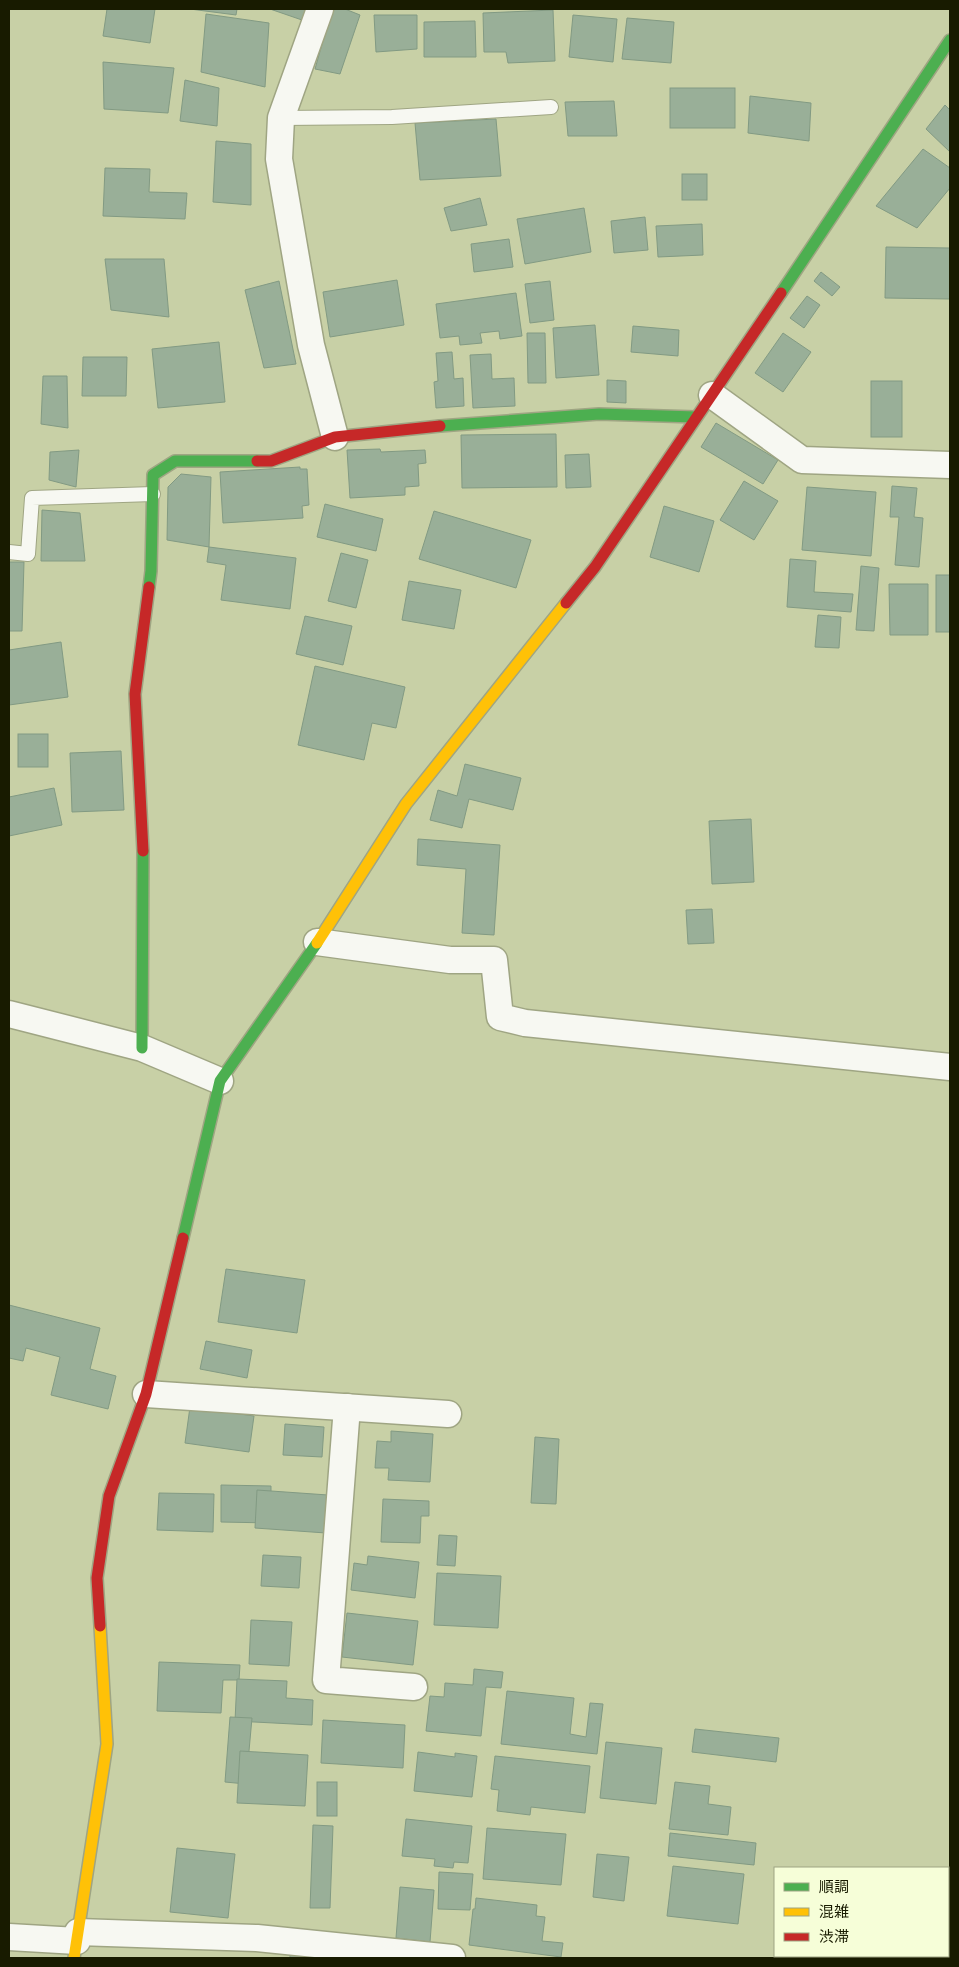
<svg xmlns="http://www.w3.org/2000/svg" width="959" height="1967" viewBox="0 0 959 1967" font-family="Karla,'Noto Sans JP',sans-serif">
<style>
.building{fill:#99af98;stroke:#829a83}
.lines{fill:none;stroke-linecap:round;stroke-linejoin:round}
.lane-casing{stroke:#9fa583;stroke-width:16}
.street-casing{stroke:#9fa583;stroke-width:29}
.fast-casing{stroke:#9fa583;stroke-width:14}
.slow-casing{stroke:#9fa583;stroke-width:14}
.jam-casing{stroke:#9fa583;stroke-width:14}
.lane{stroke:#f7f8f2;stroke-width:14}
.street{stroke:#f7f8f2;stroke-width:26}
.fast{stroke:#4caf50;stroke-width:11}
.slow{stroke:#ffc107;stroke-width:11}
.jam{stroke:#c62828;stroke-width:11}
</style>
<rect width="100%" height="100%" fill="#c8d0a6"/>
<g class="building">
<path d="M 107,9 L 155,9 L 150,43 L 103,36 Z"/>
<path d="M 190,9 L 237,9 L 236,15 Z"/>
<path d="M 270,9 L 306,9 L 302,20 Z"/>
<path d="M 332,9 L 345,9 L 360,15 L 340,74 L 315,69 Z"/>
<path d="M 553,10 L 555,61 L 508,63 L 506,52 L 484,52 L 483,13 Z"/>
<path d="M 206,14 L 269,23 L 265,87 L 201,72 Z"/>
<path d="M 374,15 L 417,15 L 417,49 L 376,52 Z"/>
<path d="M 573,15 L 617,19 L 613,62 L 569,57 Z"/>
<path d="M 627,18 L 674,22 L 671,63 L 622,59 Z"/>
<path d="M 475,21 L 476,57 L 424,57 L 424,22 Z"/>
<path d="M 103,62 L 174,68 L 168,113 L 104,109 Z"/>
<path d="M 185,80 L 219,88 L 217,126 L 180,121 Z"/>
<rect x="670" y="88" width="65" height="40"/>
<path d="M 750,96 L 811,103 L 809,141 L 748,133 Z"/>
<path d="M 614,101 L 617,136 L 568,136 L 565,102 Z"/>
<path d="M 945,105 L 950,110 L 950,152 L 926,129 Z"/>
<path d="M 496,119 L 501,176 L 420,180 L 415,123 Z"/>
<path d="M 216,141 L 251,144 L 251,205 L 213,202 Z"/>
<path d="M 923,149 L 950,168 L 950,188 L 917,228 L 876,206 Z"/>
<path d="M 105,168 L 150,169 L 149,192 L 187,193 L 185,219 L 103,216 Z"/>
<rect x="682" y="174" width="25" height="26"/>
<path d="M 480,198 L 487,225 L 451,231 L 444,208 Z"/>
<path d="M 584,208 L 591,252 L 525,264 L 517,219 Z"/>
<path d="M 645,217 L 648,250 L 614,253 L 611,221 Z"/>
<path d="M 702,224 L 703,255 L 658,257 L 656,226 Z"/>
<path d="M 509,239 L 513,267 L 474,272 L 471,244 Z"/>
<path d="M 886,247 L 950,248 L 950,299 L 885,298 Z"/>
<path d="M 105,259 L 164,259 L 169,317 L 111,310 Z"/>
<path d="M 821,272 L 840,287 L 832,296 L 814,281 Z"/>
<path d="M 397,280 L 404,325 L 330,337 L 323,292 Z"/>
<path d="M 279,281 L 296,364 L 264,368 L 245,290 Z"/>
<path d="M 550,281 L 554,320 L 530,323 L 525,284 Z"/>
<path d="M 516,293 L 522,336 L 500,339 L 499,331 L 480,333 L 482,343 L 460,345 L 459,336 L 440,338 L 436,304 Z"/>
<path d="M 807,296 L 820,305 L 804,328 L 790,318 Z"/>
<path d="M 595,325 L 599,375 L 556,378 L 553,328 Z"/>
<path d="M 633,326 L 679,330 L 678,356 L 631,352 Z"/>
<path d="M 527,333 L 545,333 L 546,383 L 528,383 Z"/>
<path d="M 783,333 L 811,352 L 783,392 L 755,373 Z"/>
<path d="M 219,342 L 225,402 L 158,408 L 152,349 Z"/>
<path d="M 452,352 L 454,379 L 463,378 L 464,406 L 436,408 L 434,382 L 438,381 L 436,353 Z"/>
<path d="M 491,354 L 492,379 L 514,378 L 515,406 L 473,408 L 470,355 Z"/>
<path d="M 83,357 L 127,357 L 126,396 L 82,396 Z"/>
<path d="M 43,376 L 67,376 L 68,428 L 41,424 Z"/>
<path d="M 607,380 L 626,381 L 626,403 L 607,402 Z"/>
<rect x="871" y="381" width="31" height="56"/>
<path d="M 716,423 L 778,460 L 763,484 L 701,447 Z"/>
<path d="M 556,434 L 557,487 L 462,488 L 461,435 Z"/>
<path d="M 380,449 L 381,452 L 425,450 L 426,463 L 418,464 L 419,486 L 405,487 L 405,495 L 350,498 L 347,450 Z"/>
<path d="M 79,450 L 76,487 L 49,480 L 50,452 Z"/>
<path d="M 589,454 L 591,487 L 566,488 L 565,455 Z"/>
<path d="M 300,467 L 300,469 L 307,469 L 309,505 L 302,506 L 303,518 L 223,523 L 220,472 Z"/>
<path d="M 181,474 L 211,477 L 209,547 L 167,540 L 168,487 Z"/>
<path d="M 744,481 L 778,501 L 754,540 L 720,520 Z"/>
<path d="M 892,486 L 917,488 L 914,517 L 923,518 L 919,567 L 895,565 L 899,517 L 890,517 Z"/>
<path d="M 807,487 L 876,492 L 871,556 L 802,550 Z"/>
<path d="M 325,504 L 383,519 L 376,551 L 317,537 Z"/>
<path d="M 664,506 L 714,521 L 699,572 L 650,557 Z"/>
<path d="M 42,510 L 80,513 L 85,561 L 41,561 Z"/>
<path d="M 434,511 L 531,540 L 516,588 L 419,559 Z"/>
<path d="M 209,547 L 296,558 L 290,609 L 221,600 L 226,565 L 207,562 Z"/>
<path d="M 341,553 L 368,560 L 356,608 L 328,601 Z"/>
<path d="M 790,559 L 816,561 L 814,592 L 853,594 L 851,612 L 787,607 Z"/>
<path d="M 9,562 L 24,562 L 22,631 L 9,631 Z"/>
<path d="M 861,566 L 879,568 L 874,631 L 856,630 Z"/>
<rect x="936" y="575" width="14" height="57"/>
<path d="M 409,581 L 461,590 L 454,629 L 402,620 Z"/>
<path d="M 889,584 L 928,584 L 928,635 L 890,635 Z"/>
<path d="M 818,615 L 841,617 L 839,648 L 815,647 Z"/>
<path d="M 305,616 L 352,626 L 343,665 L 296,654 Z"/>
<path d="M 61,642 L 68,697 L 9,705 L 9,650 Z"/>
<path d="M 315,666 L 405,687 L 396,728 L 372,723 L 364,760 L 298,745 Z"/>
<rect x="18" y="734" width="30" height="33"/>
<path d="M 121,751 L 124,810 L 72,812 L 70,753 Z"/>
<path d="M 465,764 L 521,778 L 513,810 L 469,799 L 462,828 L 430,820 L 438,790 L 457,796 Z"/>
<path d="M 54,788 L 62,825 L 9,836 L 9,797 Z"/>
<path d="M 751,819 L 754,882 L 712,884 L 709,821 Z"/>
<path d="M 418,839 L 500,845 L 494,935 L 462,933 L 466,869 L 417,865 Z"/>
<path d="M 712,909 L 714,943 L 688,944 L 686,910 Z"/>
<path d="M 226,1269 L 305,1280 L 297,1333 L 218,1322 Z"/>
<path d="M 9,1305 L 100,1328 L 90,1369 L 116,1376 L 108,1409 L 51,1395 L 60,1357 L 26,1348 L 23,1361 L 9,1358 Z"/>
<path d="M 206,1341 L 252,1350 L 247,1378 L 200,1369 Z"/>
<path d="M 190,1407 L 254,1416 L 249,1452 L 185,1443 Z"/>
<path d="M 285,1424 L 324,1427 L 322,1457 L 283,1455 Z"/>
<path d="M 391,1431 L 433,1434 L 430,1482 L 388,1480 L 389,1468 L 375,1468 L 377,1441 L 391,1442 Z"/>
<path d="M 535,1437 L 559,1439 L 556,1504 L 531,1503 Z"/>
<path d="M 221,1485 L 271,1486 L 271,1523 L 221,1522 Z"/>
<path d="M 257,1490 L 328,1495 L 326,1533 L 255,1528 Z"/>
<path d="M 159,1493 L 214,1494 L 213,1532 L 157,1530 Z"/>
<path d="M 383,1499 L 429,1501 L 429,1516 L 421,1516 L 420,1543 L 381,1542 Z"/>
<path d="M 439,1535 L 457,1536 L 455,1566 L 437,1565 Z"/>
<path d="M 263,1555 L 301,1557 L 299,1588 L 261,1586 Z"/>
<path d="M 368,1556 L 419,1562 L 415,1598 L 351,1590 L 354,1563 L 367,1565 Z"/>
<path d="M 437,1573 L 501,1576 L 498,1628 L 434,1625 Z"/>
<path d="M 347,1613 L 418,1621 L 413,1665 L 342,1657 Z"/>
<path d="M 251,1620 L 292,1622 L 289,1666 L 249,1664 Z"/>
<path d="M 159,1662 L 240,1665 L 239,1680 L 223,1680 L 221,1713 L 157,1711 Z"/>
<path d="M 474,1669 L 503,1672 L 501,1688 L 486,1687 L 481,1736 L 426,1731 L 430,1696 L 444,1697 L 445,1683 L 473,1685 Z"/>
<path d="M 237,1679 L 287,1681 L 286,1698 L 313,1700 L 312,1725 L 235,1721 Z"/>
<path d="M 507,1691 L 574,1698 L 570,1734 L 586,1737 L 590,1703 L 603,1704 L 597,1754 L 501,1744 Z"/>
<path d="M 230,1717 L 252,1718 L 246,1784 L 225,1782 Z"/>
<path d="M 323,1720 L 405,1725 L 403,1768 L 321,1763 Z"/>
<path d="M 695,1729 L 779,1738 L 776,1762 L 692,1752 Z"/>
<path d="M 606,1742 L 662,1748 L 656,1804 L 600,1798 Z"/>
<path d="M 240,1751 L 308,1755 L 305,1806 L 237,1803 Z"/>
<path d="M 418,1752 L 455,1757 L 455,1753 L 477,1756 L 472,1797 L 414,1791 Z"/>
<path d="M 495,1756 L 590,1766 L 585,1813 L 531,1807 L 530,1815 L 497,1811 L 499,1790 L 491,1789 Z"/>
<rect x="317" y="1782" width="20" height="34"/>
<path d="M 675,1782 L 710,1786 L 708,1804 L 731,1807 L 728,1835 L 669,1829 Z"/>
<path d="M 406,1819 L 472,1826 L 468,1863 L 454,1862 L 453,1868 L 434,1866 L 435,1859 L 402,1856 Z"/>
<path d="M 313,1825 L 333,1826 L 330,1908 L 310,1908 Z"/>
<path d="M 487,1828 L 566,1834 L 561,1885 L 483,1879 Z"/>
<path d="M 670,1833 L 756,1843 L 754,1865 L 668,1856 Z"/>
<path d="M 177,1848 L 235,1854 L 228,1918 L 170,1912 Z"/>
<path d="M 597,1854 L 629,1857 L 624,1901 L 593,1897 Z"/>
<path d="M 673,1866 L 744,1874 L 738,1924 L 667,1916 Z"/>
<path d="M 439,1872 L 473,1874 L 470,1910 L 438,1909 Z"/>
<path d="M 400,1887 L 434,1890 L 430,1942 L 396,1938 Z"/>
<path d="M 476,1898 L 537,1905 L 536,1916 L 545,1917 L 542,1941 L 563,1943 L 561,1957 L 469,1945 L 473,1909 L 475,1909 Z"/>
<path d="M 290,1955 L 322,1956 L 321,1958 L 290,1958 Z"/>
</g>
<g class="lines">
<g class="lane-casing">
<g id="lane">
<path d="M 281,118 L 392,117 L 551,107"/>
<path d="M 9,552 L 28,554 L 32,498 L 153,494"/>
</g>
</g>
<g class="street-casing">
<g id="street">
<path d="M 320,9 L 281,118 L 279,159 L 311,345 L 335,437"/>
<path d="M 712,395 L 802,460 L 950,465"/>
<path d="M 317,942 L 450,960 L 494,960 L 500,1017 L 525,1023 L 950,1067"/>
<path d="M 9,1014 L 142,1048 L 220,1081"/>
<path d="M 146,1394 L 448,1414"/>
<path d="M 347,1407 L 326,1680 L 414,1687"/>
<path d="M 78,1932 L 257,1938 L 452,1958"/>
<path d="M 9,1937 L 77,1941"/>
</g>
</g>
<g class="fast-casing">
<g id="fast">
<path d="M 781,293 L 950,40"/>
<path d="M 440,426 L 599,414 L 696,417"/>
<path d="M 149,587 L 151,571 L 153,475 L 175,461 L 257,461"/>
<path d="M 142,1048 L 143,851"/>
<path d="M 183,1238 L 220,1081 L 317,943"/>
</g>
</g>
<g class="slow-casing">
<g id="slow">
<path d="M 317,943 L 406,804 L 566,603"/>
<path d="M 74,1958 L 107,1744 L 100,1626"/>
</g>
</g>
<g class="jam-casing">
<g id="jam">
<path d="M 257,461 L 271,461 L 335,437 L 440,426"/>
<path d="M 566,603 L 595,567 L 781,293"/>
<path d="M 143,851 L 135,694 L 149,587"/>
<path d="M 100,1626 L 97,1578 L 109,1496 L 146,1394 L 183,1238"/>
</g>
</g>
<use href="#lane" class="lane"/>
<use href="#street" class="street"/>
<use href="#fast" class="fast"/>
<use href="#slow" class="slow"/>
<use href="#jam" class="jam"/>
</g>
<rect width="959" height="1967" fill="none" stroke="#181b00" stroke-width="20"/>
<rect x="774" y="1867" width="175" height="90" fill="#f6fed8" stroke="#9da382"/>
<rect x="784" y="1883" width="25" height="8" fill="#4caf50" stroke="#9da382"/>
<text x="819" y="1892" font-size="15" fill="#181b00">順調</text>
<rect x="784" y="1908" width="25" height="8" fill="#ffc107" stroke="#9da382"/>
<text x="819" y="1917" font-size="15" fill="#181b00">混雑</text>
<rect x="784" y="1933" width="25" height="8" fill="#c62828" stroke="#9da382"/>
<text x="819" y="1942" font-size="15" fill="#181b00">渋滞</text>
</svg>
